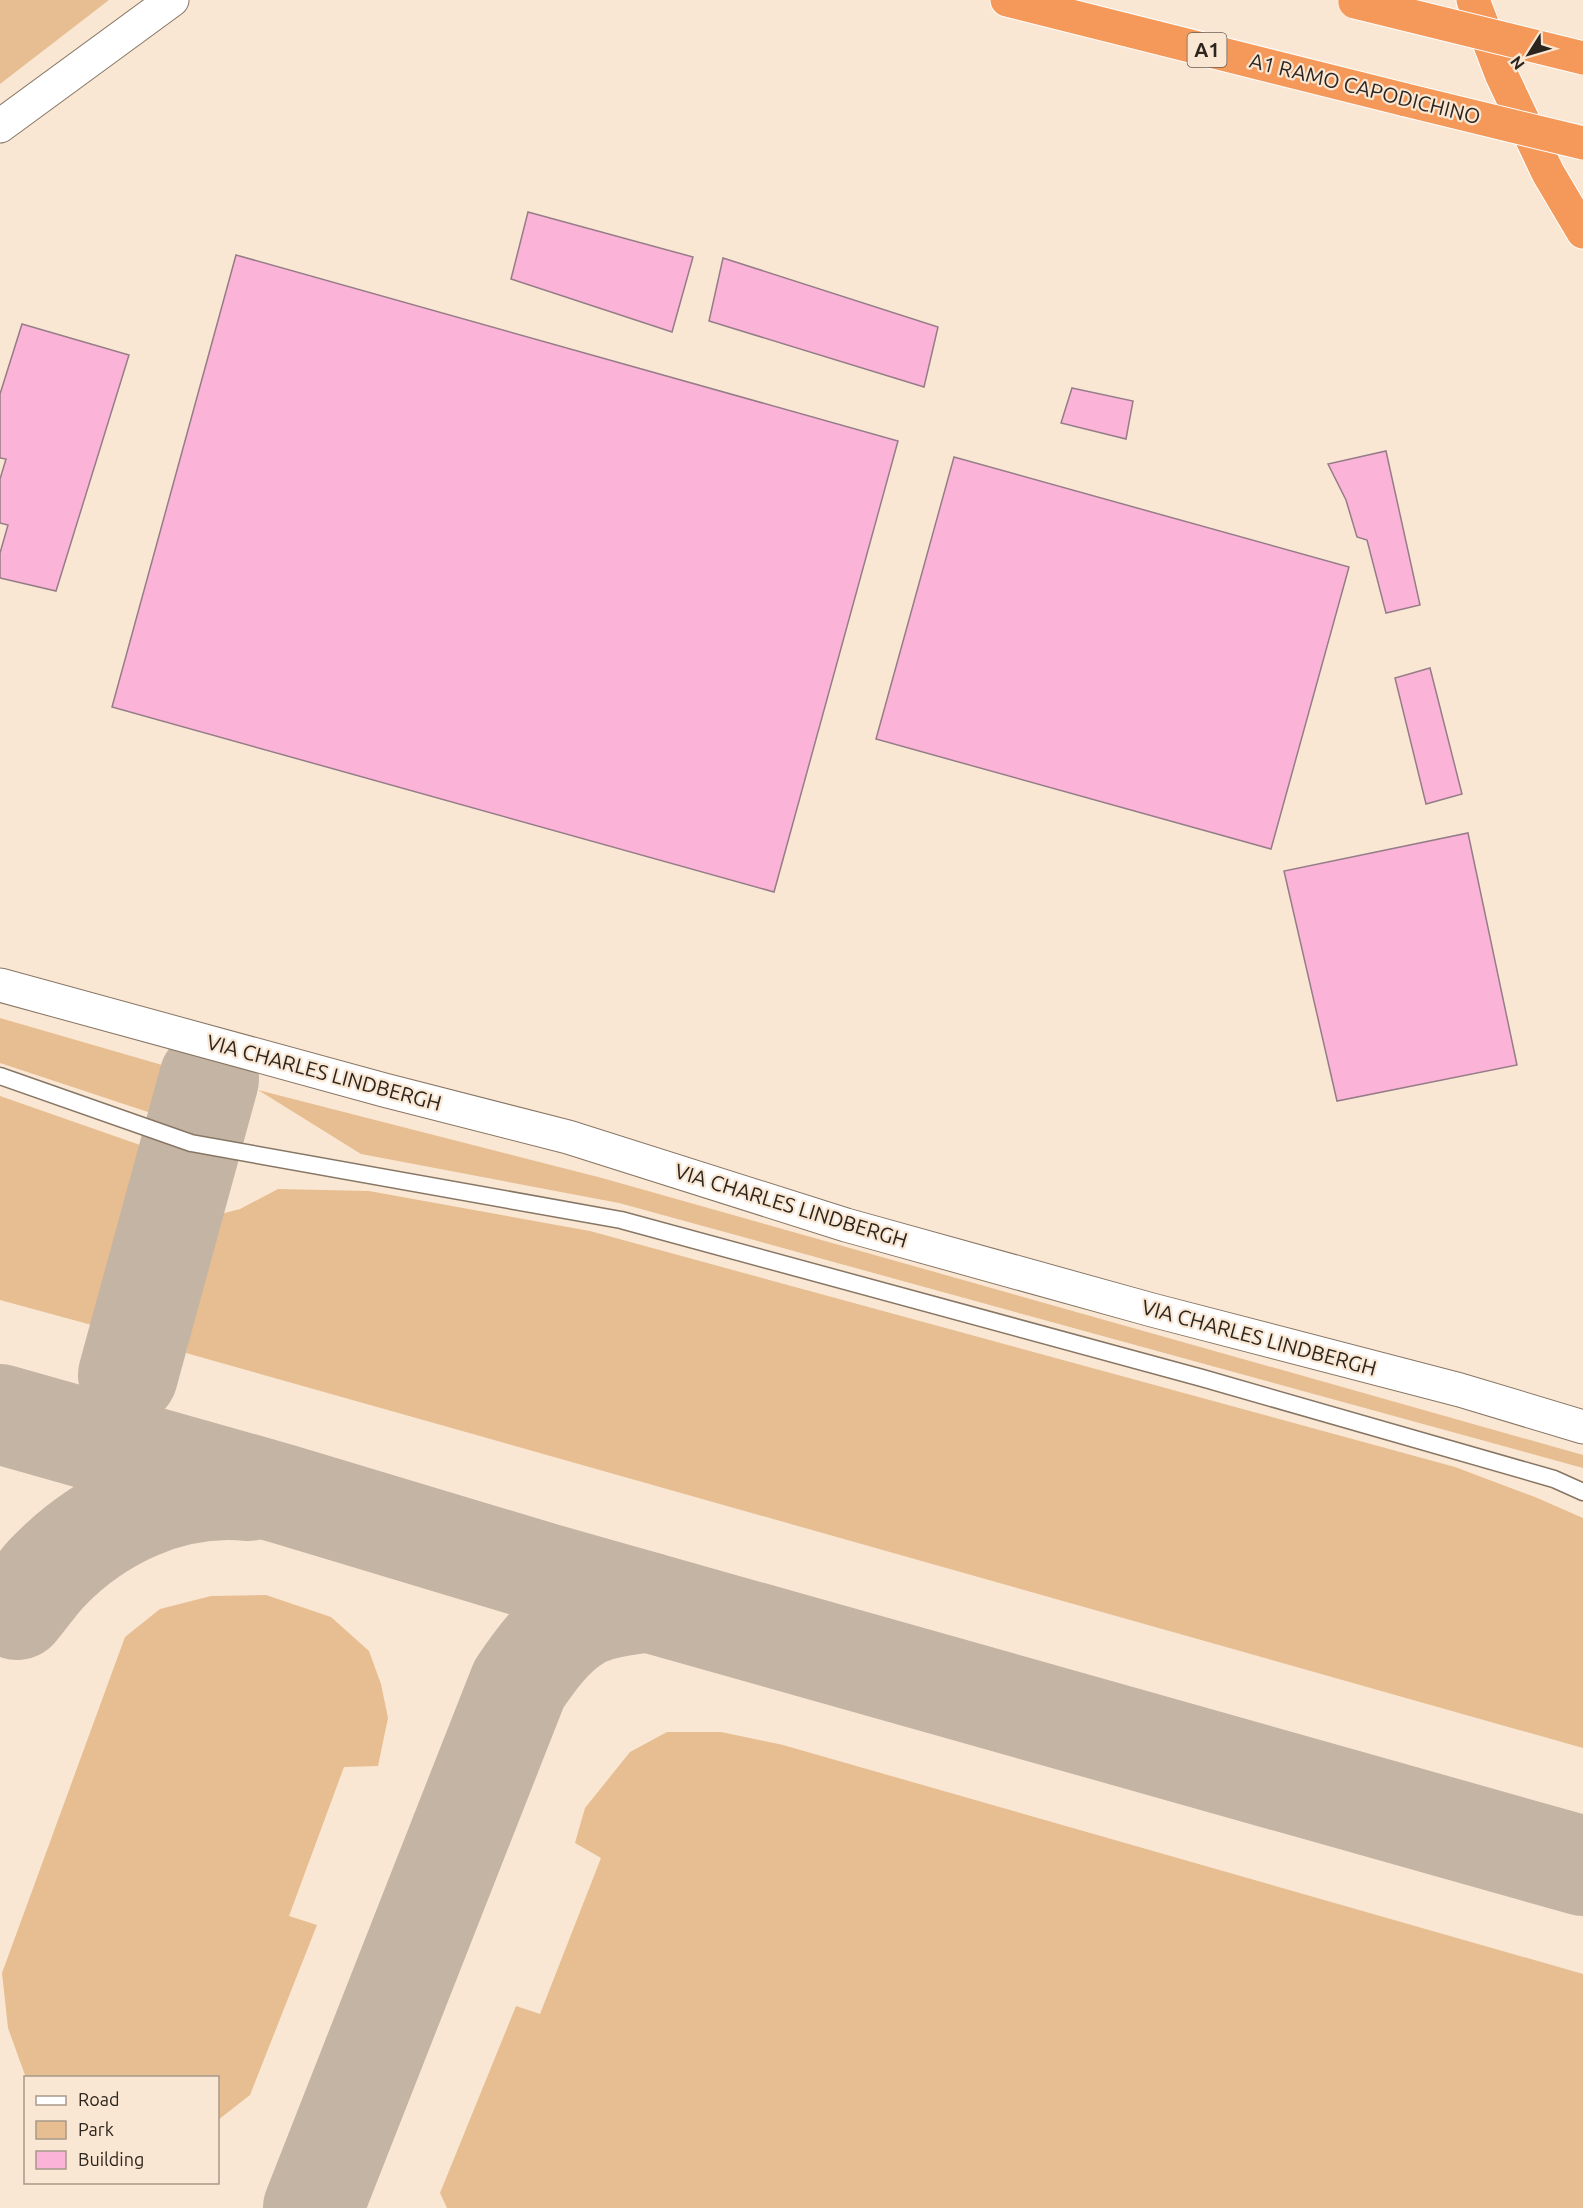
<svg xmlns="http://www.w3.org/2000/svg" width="1583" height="2208" viewBox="0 0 1583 2208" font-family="Ubuntu,sans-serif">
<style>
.green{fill:#e6be92}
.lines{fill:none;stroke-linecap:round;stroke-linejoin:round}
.taxiway{stroke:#c4b4a3;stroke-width:100}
.building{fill:#fbb3d7;stroke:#957d88;stroke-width:1.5}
.service-casing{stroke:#877664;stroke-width:19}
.tertiary-casing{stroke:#877664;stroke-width:35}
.motorway-casing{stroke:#fff;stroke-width:35}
.service{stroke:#fff;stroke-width:16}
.tertiary{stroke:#fff;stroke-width:33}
.motorway{stroke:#f49959;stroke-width:33}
.motorway-bridge-casing{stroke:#fff;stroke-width:35;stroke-linecap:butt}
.motorway-bridge{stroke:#f49959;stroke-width:33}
.labels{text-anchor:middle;stroke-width:4.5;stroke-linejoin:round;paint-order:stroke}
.shield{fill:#fae7d3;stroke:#6a5f54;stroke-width:1.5}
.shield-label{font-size:20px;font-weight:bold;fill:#2c251d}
.street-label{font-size:21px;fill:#2c251d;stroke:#fae7d3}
</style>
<rect width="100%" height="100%" fill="#fae7d3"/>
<g class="green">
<path d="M 0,0 L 109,0 L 0,84 Z"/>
<path d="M 0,1018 L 176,1069 L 160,1116 L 0,1063 Z"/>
<path d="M 258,1090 L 602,1178 L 1583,1455 L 1583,1468 L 619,1203 L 361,1154 Z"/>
<path d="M 0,1096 L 143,1146 L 99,1327 L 0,1300 Z"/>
<path d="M 278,1189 L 369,1191 L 590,1231 L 1455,1467 L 1535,1497 L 1583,1518 L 1583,1748 L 186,1353 L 217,1215 L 240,1209 Z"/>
<path d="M 266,1595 L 331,1617 L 369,1651 L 381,1684 L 388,1718 L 378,1766 L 344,1767 L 289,1916 L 317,1925 L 250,2095 L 218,2120 L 218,2078 L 26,2078 L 8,2028 L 2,1973 L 125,1637 L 160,1609 L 211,1596 Z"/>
<path d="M 667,1732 L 721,1732 L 783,1745 L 1583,1974 L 1583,2208 L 447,2208 L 440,2193 L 516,2006 L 540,2014 L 601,1858 L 575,1843 L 585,1808 L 630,1752 Z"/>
</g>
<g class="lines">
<g class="taxiway">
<path d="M 128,1375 L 209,1079"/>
<path d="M 0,1414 L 283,1494 L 552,1575 L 1583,1866"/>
<path d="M 17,1610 C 27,1598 36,1585 46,1574 C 98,1519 172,1484 248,1491"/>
<path d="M 313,2208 L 519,1684 C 536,1659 554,1634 580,1619 C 600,1607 626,1606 648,1602"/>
</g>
</g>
<g class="building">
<path d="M 528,212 L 693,257 L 672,332 L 511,279 Z"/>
<path d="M 236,255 L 898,441 L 774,892 L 112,707 Z"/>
<path d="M 723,258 L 938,327 L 924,387 L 709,321 Z"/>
<path d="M 22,324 L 129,355 L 56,591 L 0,578 L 0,553 L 8,525 L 0,523 L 0,479 L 6,459 L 0,458 L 0,394 Z"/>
<path d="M 1072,388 L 1133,401 L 1126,439 L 1061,423 Z"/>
<path d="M 1386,451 L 1420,605 L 1386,613 L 1367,540 L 1357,537 L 1346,500 L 1328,464 Z"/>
<path d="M 954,457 L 1349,567 L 1271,849 L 876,739 Z"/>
<path d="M 1430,668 L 1462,794 L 1426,804 L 1395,678 Z"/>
<path d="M 1468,833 L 1517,1065 L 1337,1101 L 1284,871 Z"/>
</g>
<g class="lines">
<g class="service-casing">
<path id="service" d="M 0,1076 L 191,1143 L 621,1220 L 1202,1378 L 1554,1479 L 1583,1492"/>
</g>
<g class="tertiary-casing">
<g id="tertiary">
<path d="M 0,126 L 172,0"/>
<path d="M 0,985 L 384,1090 L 568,1137 L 846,1225 L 1152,1310 L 1460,1390 L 1583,1427"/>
</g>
</g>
<g class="motorway-casing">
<g id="motorway">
<path d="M 1007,0 L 1406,100"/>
<path d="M 1473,0 L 1502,76 L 1548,173 L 1583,232"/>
</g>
</g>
<use href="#service" class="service"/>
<use href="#tertiary" class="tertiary"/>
<use href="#motorway" class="motorway"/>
<g class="motorway-bridge-casing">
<g id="motorway-bridge">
<path d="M 1355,2 L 1583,58"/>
<path d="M 1406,100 L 1583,143"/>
</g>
</g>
<use href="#motorway-bridge" class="motorway-bridge"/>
</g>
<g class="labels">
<rect class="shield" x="1187.5" y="33" width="39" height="34" rx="4.5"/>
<g class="shield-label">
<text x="1207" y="57">A1</text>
</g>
<g class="street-label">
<text transform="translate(1365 89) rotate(14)" y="7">A1 RAMO CAPODICHINO</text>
<text transform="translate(324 1073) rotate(15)" y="7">VIA CHARLES LINDBERGH</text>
<text transform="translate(791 1206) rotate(17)" y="7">VIA CHARLES LINDBERGH</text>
<text transform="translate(1259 1338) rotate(15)" y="7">VIA CHARLES LINDBERGH</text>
</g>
</g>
<rect x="24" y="2076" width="195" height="108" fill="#fae7d3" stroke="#a8998a" stroke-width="1.5"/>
<rect x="36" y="2096" width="30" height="9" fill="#ffffff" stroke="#a8998a" stroke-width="1.5"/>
<text x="78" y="2106" font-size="18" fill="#2c251d">Road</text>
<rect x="36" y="2121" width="30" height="18" fill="#e6be92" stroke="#a8998a" stroke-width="1.5"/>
<text x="78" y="2136" font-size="18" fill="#2c251d">Park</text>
<rect x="36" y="2151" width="30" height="18" fill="#fbb3d7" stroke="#a8998a" stroke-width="1.5"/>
<text x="78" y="2166" font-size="18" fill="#2c251d">Building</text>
<g transform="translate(1529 54) rotate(233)" stroke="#fae7d3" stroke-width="4.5" paint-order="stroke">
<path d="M0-4.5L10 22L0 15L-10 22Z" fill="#2c251d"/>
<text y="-9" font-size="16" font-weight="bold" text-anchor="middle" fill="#2c251d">N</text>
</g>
</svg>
